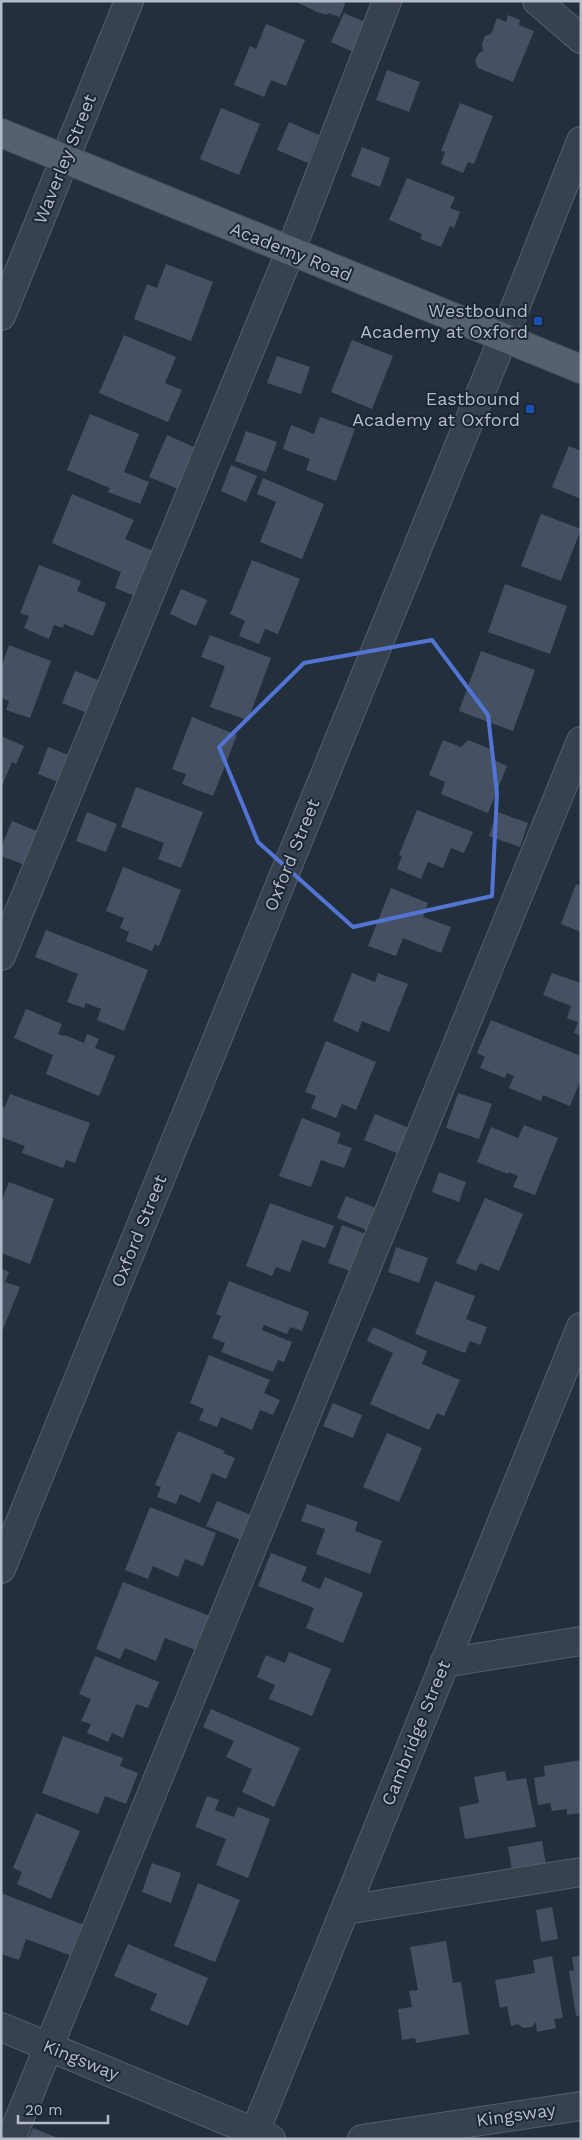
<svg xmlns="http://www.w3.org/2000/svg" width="582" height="2140" viewBox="0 0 582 2140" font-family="'Work Sans',sans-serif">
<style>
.building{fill:#455162}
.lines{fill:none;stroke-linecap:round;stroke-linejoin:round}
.minor-casing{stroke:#565f6c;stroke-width:30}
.major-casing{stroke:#414a57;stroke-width:30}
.minor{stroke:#38414e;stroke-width:28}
.major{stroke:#56606e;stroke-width:28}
.marked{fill:none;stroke:#5274d3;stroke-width:4;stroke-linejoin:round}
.transit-dot{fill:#1a4fb4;stroke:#1d2633;stroke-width:2}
.labels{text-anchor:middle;stroke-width:4;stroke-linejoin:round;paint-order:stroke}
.street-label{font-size:18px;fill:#b4bcc9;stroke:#1d2633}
.poi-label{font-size:18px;fill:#b4bcc9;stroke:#1d2633;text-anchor:end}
</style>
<rect width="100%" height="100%" fill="#242f3e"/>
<g class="building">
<path d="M 295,1 L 346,1 L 340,17 L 328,13 L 327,15 L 317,12 Z"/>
<path d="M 344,13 L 374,26 L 362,56 L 331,42 Z"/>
<path d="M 508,15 L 520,20 L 519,25 L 534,31 L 513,82 L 478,68 L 475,61 L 479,53 L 483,51 L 482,44 L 485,36 L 491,34 L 497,18 L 506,22 Z"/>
<path d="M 266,24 L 305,40 L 286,86 L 271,80 L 264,97 L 234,85 L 250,46 L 256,49 Z"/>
<path d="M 387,70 L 420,82 L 409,112 L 376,100 Z"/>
<path d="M 460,103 L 493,116 L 474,164 L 468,162 L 463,173 L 441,164 L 445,152 L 441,151 Z"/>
<path d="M 221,108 L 260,124 L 239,175 L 200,159 Z"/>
<path d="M 289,122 L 319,135 L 308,163 L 277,150 Z"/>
<path d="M 362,147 L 390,158 L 380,187 L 351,176 Z"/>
<path d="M 407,178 L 455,197 L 450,208 L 460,212 L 454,228 L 450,226 L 441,247 L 420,239 L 422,234 L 389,220 Z"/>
<path d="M 166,264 L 213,282 L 191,341 L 134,319 L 147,284 L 157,288 Z"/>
<path d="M 124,335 L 176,357 L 165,383 L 182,390 L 168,422 L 99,393 Z"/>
<path d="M 352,340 L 393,356 L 372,409 L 331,392 Z"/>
<path d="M 277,356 L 310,367 L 301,394 L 267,383 Z"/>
<path d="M 90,414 L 139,434 L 124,472 L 149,482 L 140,504 L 108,492 L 110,488 L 67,470 Z"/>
<path d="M 320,417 L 355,429 L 336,481 L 306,470 L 310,459 L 283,449 L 291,425 L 314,434 Z"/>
<path d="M 246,431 L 277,442 L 266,472 L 235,461 Z"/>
<path d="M 167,435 L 196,448 L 178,489 L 149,477 Z"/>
<path d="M 569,446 L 581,451 L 581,499 L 552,487 Z"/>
<path d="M 231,465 L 257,476 L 246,502 L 221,491 Z"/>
<path d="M 263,478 L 324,504 L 302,559 L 260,542 L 276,502 L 257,494 Z"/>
<path d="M 72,494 L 134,520 L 125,539 L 160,554 L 142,599 L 115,588 L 121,572 L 52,543 Z"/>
<path d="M 541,514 L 581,529 L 561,581 L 521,566 Z"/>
<path d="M 252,560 L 300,579 L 278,634 L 265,629 L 259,644 L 239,636 L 245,621 L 230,614 Z"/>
<path d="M 39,565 L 81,581 L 77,591 L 106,603 L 93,636 L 64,624 L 63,628 L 54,625 L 49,639 L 24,628 L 29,616 L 20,613 Z"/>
<path d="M 505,584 L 567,606 L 550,654 L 488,632 Z"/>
<path d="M 181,589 L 207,600 L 196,626 L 170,614 Z"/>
<path d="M 210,635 L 271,658 L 248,720 L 210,707 L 225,666 L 201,657 Z"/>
<path d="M 9,645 L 51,661 L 30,718 L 6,710 L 9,701 L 1,698 L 1,667 Z"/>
<path d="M 481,651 L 535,670 L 513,731 L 459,711 Z"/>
<path d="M 75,671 L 108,684 L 95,716 L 62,703 Z"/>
<path d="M 192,717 L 237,735 L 213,796 L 182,784 L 186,774 L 172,769 Z"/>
<path d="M 1,736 L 24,746 L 16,764 L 12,762 L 1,788 Z"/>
<path d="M 443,740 L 461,747 L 468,740 L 493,750 L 494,760 L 507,766 L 488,813 L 441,794 L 445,782 L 429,775 Z"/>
<path d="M 48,747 L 76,758 L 65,785 L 38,774 Z"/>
<path d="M 136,787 L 203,812 L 181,868 L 158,859 L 164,843 L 121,827 Z"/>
<path d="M 417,810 L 473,832 L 464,853 L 451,848 L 443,868 L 428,862 L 421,879 L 397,869 L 402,856 L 399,855 Z"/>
<path d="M 87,812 L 117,824 L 106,852 L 76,841 Z"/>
<path d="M 497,812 L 528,823 L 520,847 L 489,836 Z"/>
<path d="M 12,821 L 44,834 L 30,867 L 1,856 L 1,847 Z"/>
<path d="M 123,867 L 181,890 L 159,946 L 155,944 L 152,951 L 126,941 L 129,932 L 120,928 L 124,918 L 106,911 Z"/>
<path d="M 576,884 L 581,886 L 581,932 L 561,924 Z"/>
<path d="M 391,888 L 428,903 L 423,917 L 451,927 L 441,953 L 403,938 L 396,956 L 368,946 Z"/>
<path d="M 46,930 L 148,970 L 124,1031 L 97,1020 L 101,1009 L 86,1003 L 84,1008 L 67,1002 L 78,974 L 35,957 Z"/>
<path d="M 352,973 L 375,982 L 378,973 L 408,984 L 389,1032 L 362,1021 L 358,1032 L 333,1021 Z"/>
<path d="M 552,973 L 581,983 L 581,1036 L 574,1033 L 578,1022 L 567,1018 L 571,1006 L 543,995 Z"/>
<path d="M 26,1009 L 62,1024 L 58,1034 L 64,1036 L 65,1035 L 84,1043 L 87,1034 L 99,1039 L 95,1048 L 115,1056 L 99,1096 L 46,1074 L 53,1055 L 14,1038 Z"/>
<path d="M 491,1020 L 581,1056 L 581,1079 L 570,1106 L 543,1095 L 541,1101 L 509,1088 L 514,1076 L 507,1073 L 505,1078 L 480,1068 L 485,1057 L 477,1053 Z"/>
<path d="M 326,1041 L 376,1062 L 356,1110 L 342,1104 L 336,1118 L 311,1108 L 316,1096 L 305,1092 Z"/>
<path d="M 458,1093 L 492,1104 L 479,1139 L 446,1128 Z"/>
<path d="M 10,1094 L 90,1123 L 75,1163 L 66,1160 L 63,1168 L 22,1153 L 25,1146 L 1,1137 L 1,1106 L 5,1107 Z"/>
<path d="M 375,1114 L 409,1128 L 399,1154 L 364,1140 Z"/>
<path d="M 302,1118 L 341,1133 L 337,1143 L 352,1148 L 344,1168 L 321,1160 L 311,1187 L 279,1176 Z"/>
<path d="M 524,1125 L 558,1138 L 535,1195 L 513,1187 L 518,1176 L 509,1172 L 508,1174 L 477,1162 L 491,1127 L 518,1138 Z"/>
<path d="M 439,1172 L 466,1182 L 459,1202 L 432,1192 Z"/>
<path d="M 9,1182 L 54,1199 L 30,1264 L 1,1253 L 1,1202 Z"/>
<path d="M 346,1196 L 378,1209 L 369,1231 L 337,1218 Z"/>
<path d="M 485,1198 L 523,1214 L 499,1271 L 480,1263 L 476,1271 L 456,1263 Z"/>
<path d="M 270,1203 L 334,1226 L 325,1248 L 302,1240 L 290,1272 L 276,1267 L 272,1276 L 246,1266 Z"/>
<path d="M 342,1225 L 368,1235 L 353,1272 L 328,1263 Z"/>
<path d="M 396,1247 L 428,1258 L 419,1283 L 388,1272 Z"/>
<path d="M 1,1268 L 9,1272 L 5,1282 L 20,1287 L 1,1334 Z"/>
<path d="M 229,1281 L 309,1312 L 302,1331 L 290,1327 L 287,1334 L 264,1325 L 262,1330 L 292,1342 L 284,1362 L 278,1360 L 273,1372 L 221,1352 L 225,1343 L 212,1338 L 221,1316 L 216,1314 Z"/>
<path d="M 435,1281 L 475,1296 L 466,1319 L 487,1327 L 480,1345 L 470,1341 L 465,1353 L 415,1334 Z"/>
<path d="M 373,1327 L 427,1351 L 422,1364 L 460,1380 L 444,1416 L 437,1413 L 429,1430 L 370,1404 L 393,1353 L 367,1341 Z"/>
<path d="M 209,1355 L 270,1380 L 264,1393 L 280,1400 L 273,1415 L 260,1410 L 252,1430 L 221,1417 L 217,1427 L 199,1420 L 204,1409 L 190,1403 Z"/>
<path d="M 333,1403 L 362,1415 L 353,1438 L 323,1426 Z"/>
<path d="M 178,1431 L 225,1451 L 223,1453 L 235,1458 L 226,1479 L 212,1473 L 200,1503 L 180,1494 L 176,1504 L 157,1497 L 161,1487 L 155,1485 Z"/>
<path d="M 387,1433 L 422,1448 L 399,1502 L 363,1487 Z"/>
<path d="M 217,1501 L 251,1515 L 241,1540 L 206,1526 Z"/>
<path d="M 307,1504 L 358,1522 L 355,1531 L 382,1541 L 370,1574 L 316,1554 L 325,1529 L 301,1521 Z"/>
<path d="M 150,1507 L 216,1533 L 203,1566 L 185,1559 L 178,1577 L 153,1566 L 148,1579 L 125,1570 Z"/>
<path d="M 271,1553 L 307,1567 L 301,1581 L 320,1589 L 325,1577 L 363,1593 L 343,1643 L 306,1628 L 314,1608 L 258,1586 Z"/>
<path d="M 123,1582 L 215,1618 L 201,1652 L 165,1638 L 156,1661 L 125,1648 L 120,1659 L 96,1649 Z"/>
<path d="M 289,1652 L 331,1669 L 312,1716 L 269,1699 L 275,1685 L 257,1677 L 266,1655 L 285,1663 Z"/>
<path d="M 95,1656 L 159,1682 L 148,1708 L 136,1704 L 123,1738 L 112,1733 L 108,1742 L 87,1733 L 91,1724 L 81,1721 L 91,1699 L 79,1694 Z"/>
<path d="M 211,1709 L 300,1748 L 274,1807 L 242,1792 L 252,1769 L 226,1757 L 234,1741 L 203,1727 Z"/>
<path d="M 63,1736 L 123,1758 L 120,1766 L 138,1773 L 126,1804 L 105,1796 L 98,1814 L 42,1793 Z"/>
<path d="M 581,1760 L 581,1813 L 567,1815 L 567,1809 L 552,1811 L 550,1803 L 538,1805 L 534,1778 L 545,1776 L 544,1766 Z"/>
<path d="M 505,1771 L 507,1781 L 526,1778 L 536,1827 L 465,1839 L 459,1807 L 479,1803 L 474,1777 Z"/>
<path d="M 207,1796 L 219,1800 L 215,1810 L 234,1817 L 238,1807 L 270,1819 L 248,1878 L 216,1865 L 226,1839 L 195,1827 Z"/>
<path d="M 36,1813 L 80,1831 L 51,1899 L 17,1884 L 22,1872 L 13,1868 Z"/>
<path d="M 542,1841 L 547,1870 L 513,1876 L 508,1847 Z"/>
<path d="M 152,1863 L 181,1873 L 171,1903 L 142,1892 Z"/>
<path d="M 198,1883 L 240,1900 L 215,1962 L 174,1946 Z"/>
<path d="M 1,1893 L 84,1925 L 72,1956 L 26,1939 L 19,1960 L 1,1954 Z"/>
<path d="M 552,1907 L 558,1939 L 541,1942 L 536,1910 Z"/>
<path d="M 446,1941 L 453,1983 L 461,1982 L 469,2034 L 416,2043 L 415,2038 L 402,2040 L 398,2009 L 412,2007 L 409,1991 L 418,1990 L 410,1947 Z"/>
<path d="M 128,1944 L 208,1978 L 188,2026 L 150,2010 L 157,1994 L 114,1976 Z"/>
<path d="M 581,1955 L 581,2015 L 576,2016 L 569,1971 L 574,1970 L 572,1957 Z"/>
<path d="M 552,1956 L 563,2018 L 554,2019 L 556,2028 L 537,2032 L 536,2022 L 532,2027 L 523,2028 L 518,2024 L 511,2026 L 507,2006 L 500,2008 L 495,1980 L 535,1973 L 533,1960 Z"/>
<path d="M 33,2128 L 60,2139 L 28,2139 Z"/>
</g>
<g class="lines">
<g class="minor-casing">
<g id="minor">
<path d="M 537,1 L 581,39"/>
<path d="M 1,316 L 129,1"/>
<path d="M 1,956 L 290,252 L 387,1"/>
<path d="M 1,1569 L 503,338 L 581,141"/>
<path d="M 444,1663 L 581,1641"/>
<path d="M 346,1910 L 581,1872"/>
<path d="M 1,2027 L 271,2139"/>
<path d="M 11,2139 L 581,741"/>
<path d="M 252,2139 L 581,1327"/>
<path d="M 362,2139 L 581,2106"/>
</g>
</g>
<g class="major-casing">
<path id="major" d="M 1,133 L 581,369"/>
</g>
<use href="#minor" class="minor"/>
<use href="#major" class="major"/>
</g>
<path class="marked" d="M 432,640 L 488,715 L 497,793 L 492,896 L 353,927 L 258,842 L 219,747 L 304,663 Z"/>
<g class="transit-dot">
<rect x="533" y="316" width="10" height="10" rx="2.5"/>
<rect x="525" y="404" width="10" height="10" rx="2.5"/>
</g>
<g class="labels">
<g class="street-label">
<text transform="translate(65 159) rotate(-68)" y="6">Waverley Street</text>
<text transform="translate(291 252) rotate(22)" y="6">Academy Road</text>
<text transform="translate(292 855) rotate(-68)" y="6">Oxford Street</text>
<text transform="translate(139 1231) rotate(-68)" y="6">Oxford Street</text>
<text transform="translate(416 1733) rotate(-68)" y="6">Cambridge Street</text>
<text transform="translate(81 2060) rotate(22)" y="6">Kingsway</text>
<text transform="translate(516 2115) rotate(-8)" y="6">Kingsway</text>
</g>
<g class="poi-label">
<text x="528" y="317">Westbound<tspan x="528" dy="21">Academy at Oxford</tspan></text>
<text x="520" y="405">Eastbound<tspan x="520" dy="21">Academy at Oxford</tspan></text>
</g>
</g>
<rect width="582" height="2140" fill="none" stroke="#b4bcc9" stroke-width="5"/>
<path d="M18 2115v8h90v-8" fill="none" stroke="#b4bcc9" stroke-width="2.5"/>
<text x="25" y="2115" font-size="15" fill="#b4bcc9" stroke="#1d2633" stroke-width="4" paint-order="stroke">20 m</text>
</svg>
